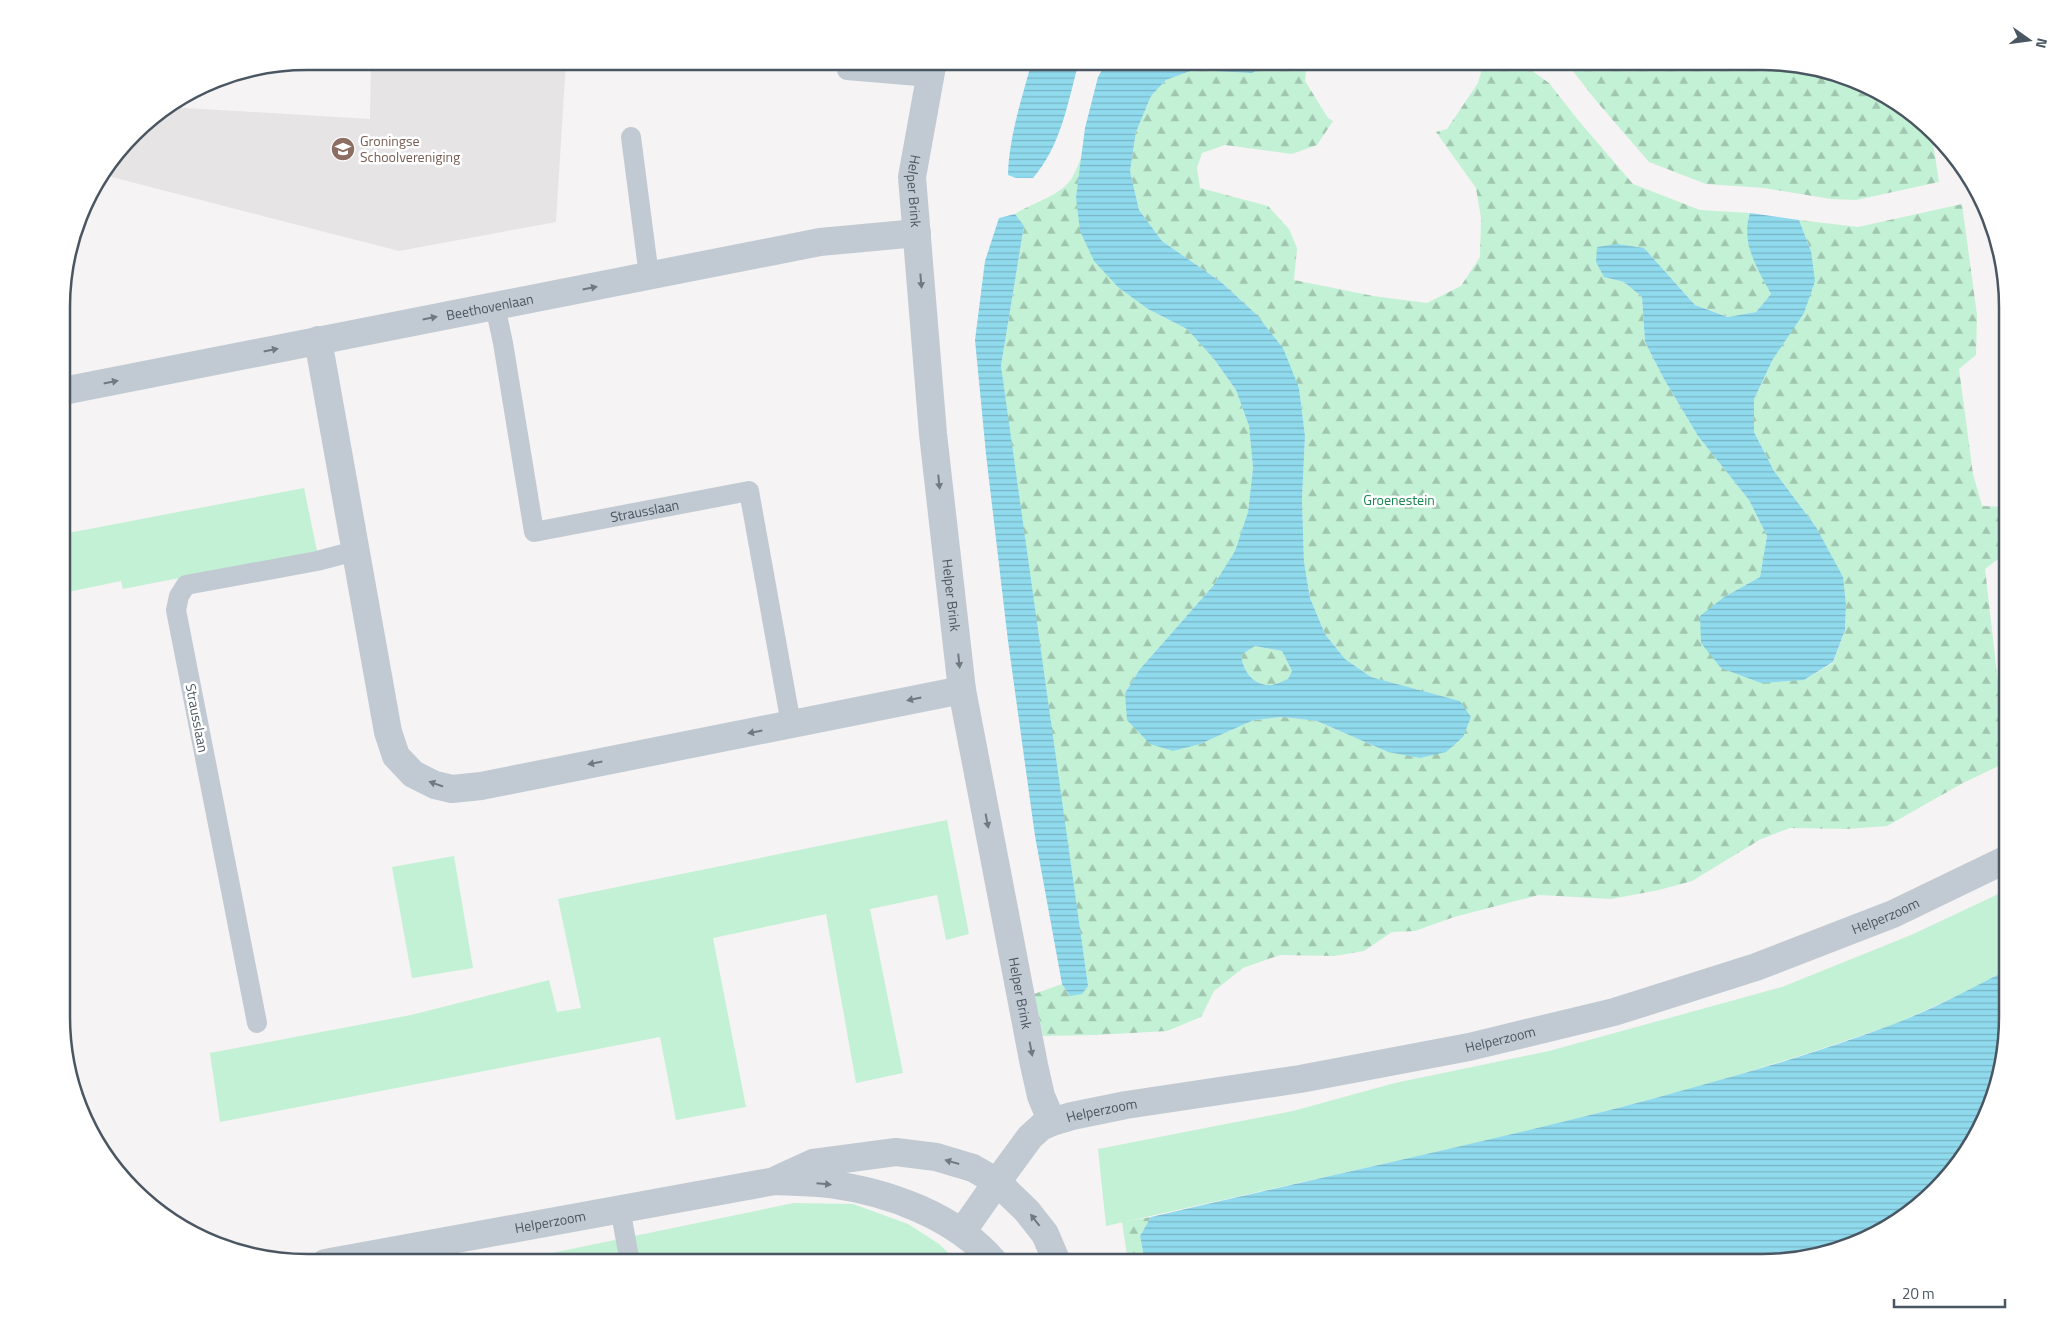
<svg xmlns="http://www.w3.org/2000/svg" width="2069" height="1324" viewBox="0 0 2069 1324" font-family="'Titillium Web',sans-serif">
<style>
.education{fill:#e6e4e5}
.green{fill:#c3f1d5}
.forest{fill:url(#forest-firs)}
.water{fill:url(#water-rules);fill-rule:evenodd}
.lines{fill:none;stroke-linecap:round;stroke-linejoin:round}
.service{stroke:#c1cad2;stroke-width:20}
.minor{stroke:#c1cad2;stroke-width:28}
.tertiary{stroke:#c1cad2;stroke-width:28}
.oneway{fill:#6e7983}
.labels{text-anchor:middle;stroke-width:5;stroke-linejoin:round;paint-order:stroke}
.education-label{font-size:14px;fill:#785e54;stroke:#fff;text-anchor:start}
.street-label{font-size:14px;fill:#4a5661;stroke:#fff}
.park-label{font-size:14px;fill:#17864f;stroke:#fff}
.rim{fill:none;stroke:#4a5661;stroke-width:2.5}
</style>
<defs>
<pattern id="forest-firs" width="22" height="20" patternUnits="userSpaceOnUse" patternTransform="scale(1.25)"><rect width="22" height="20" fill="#c3f1d5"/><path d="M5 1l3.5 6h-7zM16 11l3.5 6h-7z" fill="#a0c6b0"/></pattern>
<pattern id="water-rules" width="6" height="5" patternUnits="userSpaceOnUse" patternTransform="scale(1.25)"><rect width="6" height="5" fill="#90daee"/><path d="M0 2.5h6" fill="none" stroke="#78b4c4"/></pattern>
</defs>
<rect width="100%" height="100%" fill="#f5f3f3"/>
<path class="education" d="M 371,61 L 566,61 L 556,222 L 399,251 L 104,175 L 145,122 L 170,107 L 370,119 Z"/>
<g class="green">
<path d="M 304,488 L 317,551 L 123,589 L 121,581 L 63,593 L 63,534 Z"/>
<path d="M 947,820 L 969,934 L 946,940 L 937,895 L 870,909 L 903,1073 L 856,1083 L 826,914 L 713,938 L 746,1107 L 676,1120 L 660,1037 L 220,1122 L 210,1053 L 411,1015 L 549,980 L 557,1012 L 581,1008 L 558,899 Z"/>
<path d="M 454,856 L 473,968 L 412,978 L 392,867 Z"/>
<path d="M 2007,890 L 2007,970 L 1961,994 L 1895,1024 L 1815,1051 L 1705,1085 L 1529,1131 L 1106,1226 L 1098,1149 L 1293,1111 L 1395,1083 L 1549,1051 L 1782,987 L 1911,935 Z"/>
<path d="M 794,1203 L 853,1204 L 908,1224 L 939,1244 L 959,1263 L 503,1263 Z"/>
</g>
<g class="forest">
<path d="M 1275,61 L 1307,61 L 1305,81 L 1328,118 L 1333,121 L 1317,145 L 1292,154 L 1225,145 L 1202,153 L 1197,168 L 1200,188 L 1268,206 L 1289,229 L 1297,248 L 1294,280 L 1373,296 L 1427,303 L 1461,286 L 1480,257 L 1481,218 L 1476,188 L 1436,132 L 1447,129 L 1478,83 L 1484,61 L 1518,61 L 1549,83 L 1578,120 L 1633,184 L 1700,210 L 1750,213 C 1741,242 1758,270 1771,294 L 1756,312 L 1729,317 L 1695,305 L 1644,248 L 1604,277 L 1624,282 L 1642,297 L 1645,342 L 1664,379 L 1698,436 L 1749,500 L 1767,536 L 1760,577 L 1724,597 L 1804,680 L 1833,663 L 1845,630 L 1846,605 L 1816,527 L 1774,471 L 1754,432 L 1754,399 L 1773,359 L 1811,251 L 1799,220 L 1858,227 L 1962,204 L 1977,315 L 1976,355 L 1959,369 L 1973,474 L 1982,506 L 2007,507 L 2007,556 L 1998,559 L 1985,569 L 2007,762 L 1963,783 L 1887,826 L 1847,829 L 1790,828 L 1761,839 L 1692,881 L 1659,890 L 1611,899 L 1539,895 L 1454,917 L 1415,931 L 1392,932 L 1364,951 L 1334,956 L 1280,955 L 1243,968 L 1214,991 L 1201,1017 L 1167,1031 L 1095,1035 L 1043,1036 L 1034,994 L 1062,984 L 1070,996 L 1001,366 L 1024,227 L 1015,214 C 1030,204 1056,197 1067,184 C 1074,178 1078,164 1082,156 L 1076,197 L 1148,309 L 1187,329 L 1214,359 L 1236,390 L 1249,426 L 1253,468 L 1248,512 L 1235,551 L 1213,586 L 1140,669 L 1125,693 L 1200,744 L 1254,720 L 1283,717 L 1317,721 L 1388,752 L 1459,701 L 1371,677 L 1345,659 L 1325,634 L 1310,598 L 1304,562 L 1302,499 L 1305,436 L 1299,388 L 1256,314 L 1221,282 L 1162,241 L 1139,210 L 1130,171 L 1136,132 L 1151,96 L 1166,80 L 1193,70 L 1252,73 Z"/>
<path d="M 1565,61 L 1762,61 L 1826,70 L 1898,102 L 1931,130 L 1939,182 L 1856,200 L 1831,199 L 1764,188 L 1706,184 L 1649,162 L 1598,103 Z"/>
<path d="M 1255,646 L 1282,651 L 1292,671 L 1288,680 C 1282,681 1274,686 1268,685 C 1251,684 1243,669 1241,655 Z"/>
<path d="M 1151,1217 L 1140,1236 L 1145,1262 L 1128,1262 L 1122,1222 Z"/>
</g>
<g class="water">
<path d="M 1032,61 L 1079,61 C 1068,102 1061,146 1033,178 L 1016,178 L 1008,175 C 1009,136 1022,98 1032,61 Z"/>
<path d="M 1107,61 L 1275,61 L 1252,73 L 1193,70 L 1166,80 L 1151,96 L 1136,132 L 1130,171 L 1139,210 L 1162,241 L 1221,282 L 1256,314 L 1283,348 L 1299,388 L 1305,436 L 1302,499 L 1304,562 L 1310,598 L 1325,634 L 1345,659 L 1371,677 L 1460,701 L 1471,717 L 1463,737 L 1446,752 L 1420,758 L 1388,752 L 1317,721 L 1283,717 L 1254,720 L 1200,744 L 1173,751 L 1150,744 L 1127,720 L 1125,693 L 1140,669 L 1213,586 L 1235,551 L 1248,512 L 1253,468 L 1249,426 L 1236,390 L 1214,359 L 1187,329 L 1148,309 L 1118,287 L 1094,261 L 1080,231 L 1076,197 L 1085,128 L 1098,77 ZM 1255,646 L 1282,651 L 1292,671 L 1288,679 C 1282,681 1274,686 1268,685 C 1251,684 1243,669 1241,655 Z"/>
<path d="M 1750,213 L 1799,220 L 1811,251 L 1815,281 L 1804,313 L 1773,359 L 1754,399 L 1754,432 L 1774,471 L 1816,527 L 1843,577 L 1846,605 L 1845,630 L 1833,662 L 1804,680 L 1761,683 L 1721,668 L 1701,643 L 1700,616 L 1724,597 L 1760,577 L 1767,536 L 1749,500 L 1698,436 L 1664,379 L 1645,342 L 1642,297 L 1624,282 L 1604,277 L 1596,262 L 1597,247 L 1617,244 L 1644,248 L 1695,305 L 1728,317 L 1756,312 L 1771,294 C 1758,270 1740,242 1750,213 Z"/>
<path d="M 1015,214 L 1024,226 L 1001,366 L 1088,986 L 1082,994 L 1070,996 L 1062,984 L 1035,836 L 1008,641 L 986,454 L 975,340 L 985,261 L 999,218 Z"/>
<path d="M 2007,970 L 2007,1033 L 1995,1096 L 1967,1153 L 1936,1191 L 1885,1230 L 1826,1254 L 1778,1262 L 1145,1262 L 1140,1236 L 1151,1217 C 1304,1181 1458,1149 1610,1110 C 1705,1085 1801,1059 1894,1024 C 1933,1009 1970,989 2007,970 Z"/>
</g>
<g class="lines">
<g class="service">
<path d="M 848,61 L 847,70 L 930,77"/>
<path d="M 631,137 L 649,276"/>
<path id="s1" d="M 495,306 L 503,343 L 534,532 L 749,491 L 791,724"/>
<path d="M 257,1023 L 176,610 L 179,596 L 186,585 L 317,561 L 355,551"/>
<path d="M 620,1208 L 630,1263"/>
</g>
<g class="minor">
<path id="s2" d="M 933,61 L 912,177 L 933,434 L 962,690 L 1034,1065 L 1041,1096 L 1052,1122"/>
<path d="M 318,340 L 388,732 L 396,756 L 413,774 L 435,785 L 452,789 L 481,786 L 962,690"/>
<path id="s3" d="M 63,391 L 820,242 L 917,233"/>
</g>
<g class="tertiary">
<path d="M 778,1179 L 813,1163 L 896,1152 L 936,1157 L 973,1168 L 997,1182 L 1027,1211 L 1045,1234 L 1057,1262"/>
<path id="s4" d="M 962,1232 L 997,1182 L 1030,1137 L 1041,1127 L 1052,1122 L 1072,1116 L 1126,1105 L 1300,1079 L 1469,1047 L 1614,1012 L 1756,967 L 1893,914 L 2007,859"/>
<path id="s5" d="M 325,1263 L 775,1181 C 793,1182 811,1182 829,1184 C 888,1192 956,1216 995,1263"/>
</g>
</g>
<defs><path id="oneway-solid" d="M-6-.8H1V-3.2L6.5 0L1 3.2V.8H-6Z" transform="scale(1.25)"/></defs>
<g class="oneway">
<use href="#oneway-solid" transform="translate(921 281) rotate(85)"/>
<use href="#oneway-solid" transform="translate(590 288) rotate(-11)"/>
<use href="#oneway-solid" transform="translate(430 318) rotate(-11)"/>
<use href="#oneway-solid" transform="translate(271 350) rotate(-11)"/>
<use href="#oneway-solid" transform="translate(111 382) rotate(-11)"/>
<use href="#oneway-solid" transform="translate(939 482) rotate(84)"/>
<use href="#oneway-solid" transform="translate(959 661) rotate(84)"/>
<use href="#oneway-solid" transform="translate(914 699) rotate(168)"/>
<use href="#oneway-solid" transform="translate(755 732) rotate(169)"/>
<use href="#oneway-solid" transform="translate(595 763) rotate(169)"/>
<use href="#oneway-solid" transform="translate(436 784) rotate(-161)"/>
<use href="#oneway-solid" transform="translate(987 821) rotate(79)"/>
<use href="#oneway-solid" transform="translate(1031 1049) rotate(79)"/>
<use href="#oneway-solid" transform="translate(952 1162) rotate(-164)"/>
<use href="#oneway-solid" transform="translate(824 1184) rotate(5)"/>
<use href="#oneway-solid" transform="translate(1035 1220) rotate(-128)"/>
</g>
<defs>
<g id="school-disc" transform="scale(1.25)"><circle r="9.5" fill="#8d6e63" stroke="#fff"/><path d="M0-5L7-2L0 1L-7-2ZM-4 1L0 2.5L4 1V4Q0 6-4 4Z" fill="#fff"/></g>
</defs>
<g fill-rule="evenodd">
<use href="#school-disc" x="343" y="149"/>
</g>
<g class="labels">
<g class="education-label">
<text x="360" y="146">Groningse<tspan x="360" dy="16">Schoolvereniging</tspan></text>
</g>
<g class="street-label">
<text dy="5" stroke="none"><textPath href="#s2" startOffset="132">Helper Brink</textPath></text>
<text dy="5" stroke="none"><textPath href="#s3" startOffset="435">Beethovenlaan</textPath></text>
<text dy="5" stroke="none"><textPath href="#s1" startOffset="342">Strausslaan</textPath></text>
<text dy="5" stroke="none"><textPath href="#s2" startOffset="538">Helper Brink</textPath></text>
<text transform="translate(197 718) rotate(79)" y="5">Strausslaan</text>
<text dy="5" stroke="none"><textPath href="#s4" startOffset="1005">Helperzoom</textPath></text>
<text dy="5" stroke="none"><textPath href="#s2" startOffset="942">Helper Brink</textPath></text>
<text dy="5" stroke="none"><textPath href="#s4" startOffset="600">Helperzoom</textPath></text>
<text dy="5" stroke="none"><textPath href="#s4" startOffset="195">Helperzoom</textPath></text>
<text dy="5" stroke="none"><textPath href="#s5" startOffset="229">Helperzoom</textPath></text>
</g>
<g class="park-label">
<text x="1399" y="505">Groenestein</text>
</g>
</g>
<path d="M0 0H2069V1324H0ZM307 70H1762A237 237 0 0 1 1999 307V1017A237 237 0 0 1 1762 1254H307A237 237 0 0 1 70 1017V307A237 237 0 0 1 307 70Z" fill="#fff" fill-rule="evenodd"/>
<path class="rim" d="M307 70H1762A237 237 0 0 1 1999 307V1017A237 237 0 0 1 1762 1254H307A237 237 0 0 1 70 1017V307A237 237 0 0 1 307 70Z"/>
<g transform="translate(2029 40) rotate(104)" stroke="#ffffff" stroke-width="4" paint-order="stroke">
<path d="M0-4L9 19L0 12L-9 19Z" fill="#4a5661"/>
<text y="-8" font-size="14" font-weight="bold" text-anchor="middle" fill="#4a5661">N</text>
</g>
<path d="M1894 1299v8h111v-8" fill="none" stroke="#4a5661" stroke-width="2.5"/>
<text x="1902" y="1299" font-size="15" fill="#4a5661" stroke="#ffffff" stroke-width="4" paint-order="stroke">20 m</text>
</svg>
